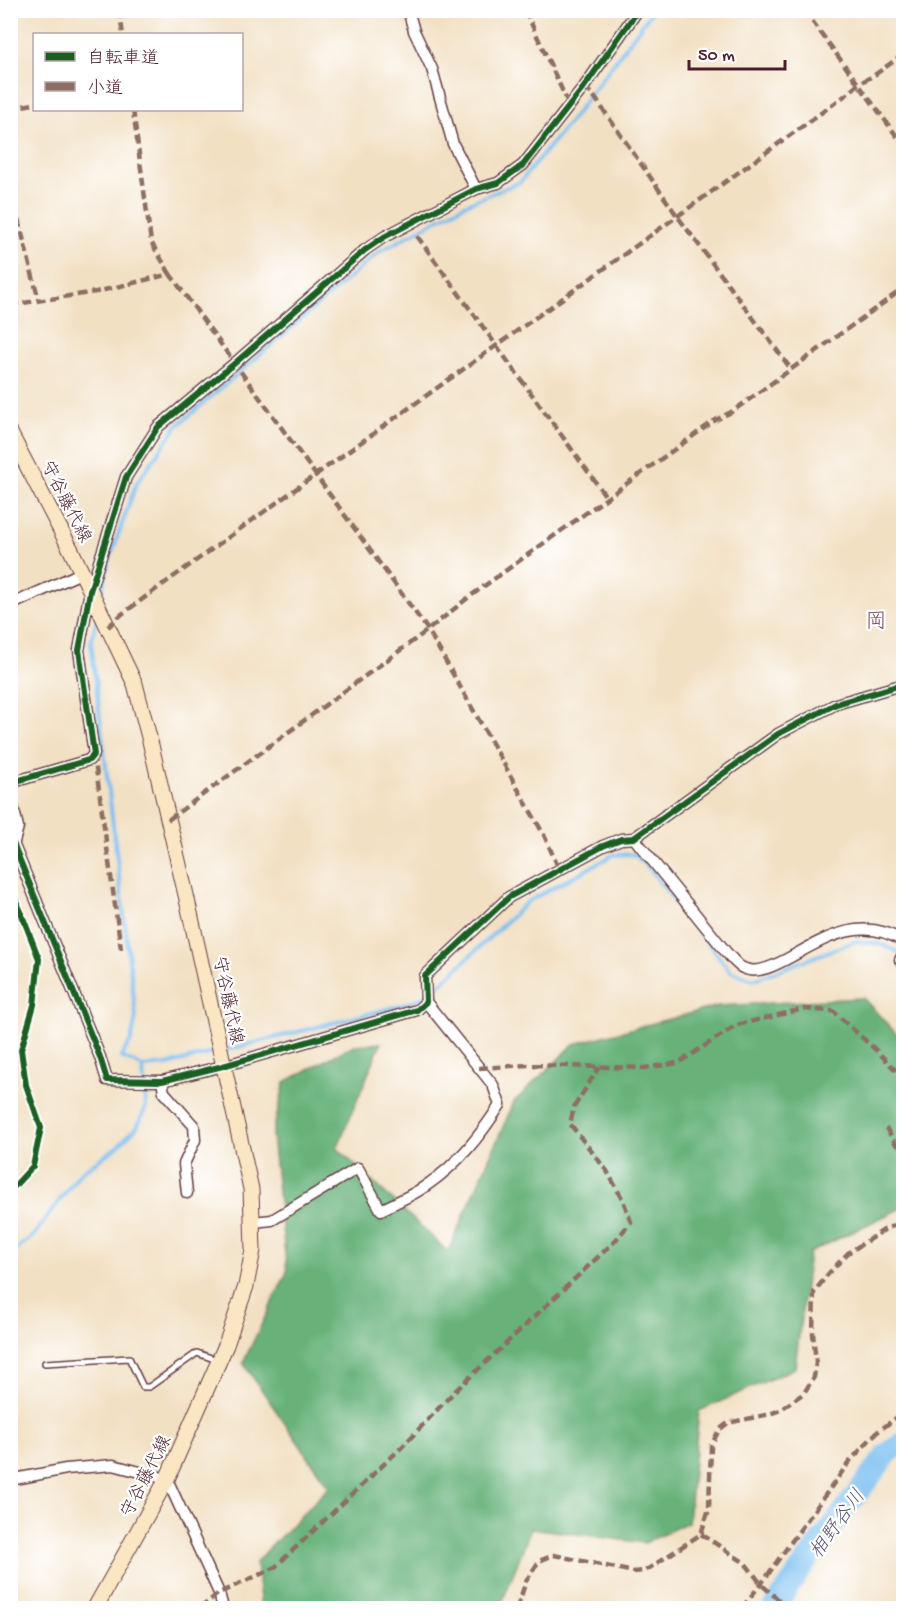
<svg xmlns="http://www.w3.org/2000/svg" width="914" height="1619" viewBox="0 0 914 1619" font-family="'Gochi Hand','Klee One',sans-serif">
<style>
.forest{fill:#67b27a;stroke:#586852;stroke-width:1.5}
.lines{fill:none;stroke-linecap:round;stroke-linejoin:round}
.stream{stroke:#7abff1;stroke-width:4}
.river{stroke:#7abff1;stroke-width:22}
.service-casing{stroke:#633c42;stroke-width:8}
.minor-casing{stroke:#633c42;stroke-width:13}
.secondary-casing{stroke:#633c42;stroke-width:17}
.service{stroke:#fff;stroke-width:5}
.minor{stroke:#fff;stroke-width:10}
.secondary{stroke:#fbe6c4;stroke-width:15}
.quiet{stroke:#8d6e63;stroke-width:4.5;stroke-dasharray:9 4.5;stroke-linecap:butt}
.cycleway-casing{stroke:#fff;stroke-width:10}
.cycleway{stroke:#1b5e20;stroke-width:6}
.labels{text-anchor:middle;stroke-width:4.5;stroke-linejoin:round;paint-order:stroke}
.street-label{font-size:18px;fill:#4a1f2b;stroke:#fff}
.water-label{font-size:20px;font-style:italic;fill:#5b5770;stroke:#fff}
.quarter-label{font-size:21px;fill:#7d4f66;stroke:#fff}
</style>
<rect width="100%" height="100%" fill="#fff"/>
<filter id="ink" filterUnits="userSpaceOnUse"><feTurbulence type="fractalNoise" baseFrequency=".0167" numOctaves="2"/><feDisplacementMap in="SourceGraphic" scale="12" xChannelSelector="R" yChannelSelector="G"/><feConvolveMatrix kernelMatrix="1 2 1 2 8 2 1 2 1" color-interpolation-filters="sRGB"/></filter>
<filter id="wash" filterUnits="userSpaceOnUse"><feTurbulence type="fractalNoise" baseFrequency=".008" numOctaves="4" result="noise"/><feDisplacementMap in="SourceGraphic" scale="24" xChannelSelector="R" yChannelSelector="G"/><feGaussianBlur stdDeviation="1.35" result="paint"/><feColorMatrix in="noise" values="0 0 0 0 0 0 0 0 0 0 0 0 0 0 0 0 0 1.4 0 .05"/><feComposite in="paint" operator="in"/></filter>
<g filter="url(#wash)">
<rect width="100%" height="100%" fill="#f2e0c3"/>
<path class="forest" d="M 863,998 L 903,1041 L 903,1207 L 809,1253 L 795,1368 L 699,1411 L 688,1522 L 645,1543 L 531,1528 L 500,1608 L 261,1608 L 256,1562 L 329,1487 L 243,1363 L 287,1272 L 272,1136 L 285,1082 L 354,1045 L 381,1043 L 337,1148 L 448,1252 L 514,1102 L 574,1044 L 719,1006 Z"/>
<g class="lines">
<g class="stream">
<path d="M 101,598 L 108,564 L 136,484 L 177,426 L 379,252 L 464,205 L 520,182 L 572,119 L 653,10"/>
<path d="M 97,617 L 91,642 L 136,1017 L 131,1041 L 121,1057 L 143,1067 L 167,1065 L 216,1052"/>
<path d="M 223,1051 L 407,1004 L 430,994 L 527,902 L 613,855 L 634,854 L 647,866 L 730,971 L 753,980 L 856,941 L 880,944 L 903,954"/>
<path d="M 10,1254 L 33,1236 L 80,1173 L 117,1147 L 137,1127 L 146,1107 L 143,1067"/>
</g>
<path class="river" d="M 774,1608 L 812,1553 L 888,1453 L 904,1442"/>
</g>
</g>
<g filter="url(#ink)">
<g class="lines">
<g class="service-casing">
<path id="service" d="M 45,1363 L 129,1358 L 143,1387 L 149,1387 L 197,1353 L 217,1360"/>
</g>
<g class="minor-casing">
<g id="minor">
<path d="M 408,10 L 414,31 L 432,69 L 453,144 L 476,189"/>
<path d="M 10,605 L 81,573"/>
<path d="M 10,787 L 13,782 L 89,760 L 94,754 L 79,650 L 90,591 L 126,477 L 158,427 L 235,363 L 365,250 L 384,237 L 476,189 L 498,183 L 523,165 L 584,87 L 638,10"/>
<path d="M 10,794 L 18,827 L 14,842"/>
<path d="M 10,836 L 100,1057 L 107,1080 L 162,1081 L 223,1066 L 417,1010 L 426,1002 L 425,976 L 509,897 L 603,846 L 621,839 L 634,838 L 778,734 L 836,704 L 904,684"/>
<path d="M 634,838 L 726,952 C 731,957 737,966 743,968 C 779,986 838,898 904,942"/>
<path d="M 904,953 L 900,960 L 904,962"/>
<path d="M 162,1081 L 164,1092 L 194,1126 L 195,1140 L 184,1164 L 187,1193"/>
<path d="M 253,1222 L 272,1220 L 358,1168 L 381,1210 C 396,1202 414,1195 427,1185 C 458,1164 480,1136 500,1105 L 493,1085 L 426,1002"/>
<path d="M 10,1480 L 66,1469 L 113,1465 L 167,1479 L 219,1593 L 223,1608"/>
</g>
</g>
<g class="secondary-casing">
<path id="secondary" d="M 10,433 L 71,550 L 135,684 L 150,741 L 186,895 L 251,1189 L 253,1250 L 246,1286 L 226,1345 L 167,1479 L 95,1608"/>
</g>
<use href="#service" class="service"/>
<use href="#minor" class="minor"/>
<use href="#secondary" class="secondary"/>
<g class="quiet">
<path d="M 119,10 L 123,34"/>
<path d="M 525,10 L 569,105"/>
<path d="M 804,10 L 904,146"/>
<path d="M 584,87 L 593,95 L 678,217 L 791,369"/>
<path d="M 10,108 L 34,104"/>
<path d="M 133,110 L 151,242 L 170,274"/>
<path d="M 10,171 L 15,206 L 10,207"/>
<path d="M 15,206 L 39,301"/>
<path d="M 417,236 L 607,498"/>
<path d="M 10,305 L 96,292 L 170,274 L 428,630 L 544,835 L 559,869"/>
<path d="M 108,627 L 122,614 C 364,439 608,267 850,92 L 858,84 L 873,76 L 904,54"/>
<path d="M 94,754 L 121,949"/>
<path d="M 168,820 L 428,630 L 469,597 L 714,421 L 733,411 L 904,288"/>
<path d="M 479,1068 L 528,1065 L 644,1068 L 678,1063 L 737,1025 L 803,1009 L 833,1011 L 878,1052 L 904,1079"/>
<path d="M 886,1128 L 896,1144 L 904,1149"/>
<path d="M 701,1534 L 745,1563 L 762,1585 L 788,1608"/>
<path d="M 200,1608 L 219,1593 L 274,1568 L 401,1448 L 453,1393 L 614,1242 L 631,1222 L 623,1200 L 607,1171 L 570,1124 L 574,1107 L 599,1067"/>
<path d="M 517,1608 L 526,1581 L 539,1561 L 554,1555 L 634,1572 L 645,1571 L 701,1534 L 709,1509 L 711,1446 L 719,1430 L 728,1423 L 770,1414 L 780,1410 L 804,1393 L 814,1377 L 816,1362 L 813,1334 L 814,1292 L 829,1273 L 848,1253 L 884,1230 L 904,1221"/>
<path d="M 742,1608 C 752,1594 764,1582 773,1567 L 850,1461 L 876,1433 L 904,1412"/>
</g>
<g class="cycleway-casing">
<g id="cycleway">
<path d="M 10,787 L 13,782 L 89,760 L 94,754 L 79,650 L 90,591 L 126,477 L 158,427 L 235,363 L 365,250 L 384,237 L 476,189 L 498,183 L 523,165 L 584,87 L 638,10"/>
<path d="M 10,836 L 100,1057 L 107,1080 L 162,1081 L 223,1066 L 417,1010 L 426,1002 L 425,976 L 509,897 L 603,846 L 621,839 L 634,838 L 778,734 L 836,704 L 904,684"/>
<path d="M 10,884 L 39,959 L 34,1005 L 21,1050 L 26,1085 L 41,1128 L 33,1166 L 10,1191"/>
</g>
</g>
<use href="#cycleway" class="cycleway"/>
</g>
</g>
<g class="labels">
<g class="street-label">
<text transform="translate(67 501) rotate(63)" y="6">守谷藤代線</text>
<text transform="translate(229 1000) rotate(78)" y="6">守谷藤代線</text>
<text transform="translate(145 1476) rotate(-63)" y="6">守谷藤代線</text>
</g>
<g class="water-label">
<text transform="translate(836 1523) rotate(-54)" y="7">相野谷川</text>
</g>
<g class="quarter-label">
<text x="876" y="627">岡</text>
</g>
</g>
<rect width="914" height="1619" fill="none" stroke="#fff" stroke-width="36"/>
<rect x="33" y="33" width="210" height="78" fill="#ffffff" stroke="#b7a5aa" stroke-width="1.5"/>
<rect x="45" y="52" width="30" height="9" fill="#1b5e20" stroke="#b7a5aa" stroke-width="1.5"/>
<text x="87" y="63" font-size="18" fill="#4a1f2b">自転車道</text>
<rect x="45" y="82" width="30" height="9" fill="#8d6e63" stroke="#b7a5aa" stroke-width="1.5"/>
<text x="87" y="93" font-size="18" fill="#4a1f2b">小道</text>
<path d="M689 60v9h96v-9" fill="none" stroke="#4a1f2b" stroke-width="3"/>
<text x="698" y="60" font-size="18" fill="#4a1f2b" stroke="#ffffff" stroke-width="4.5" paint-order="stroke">50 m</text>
</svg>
